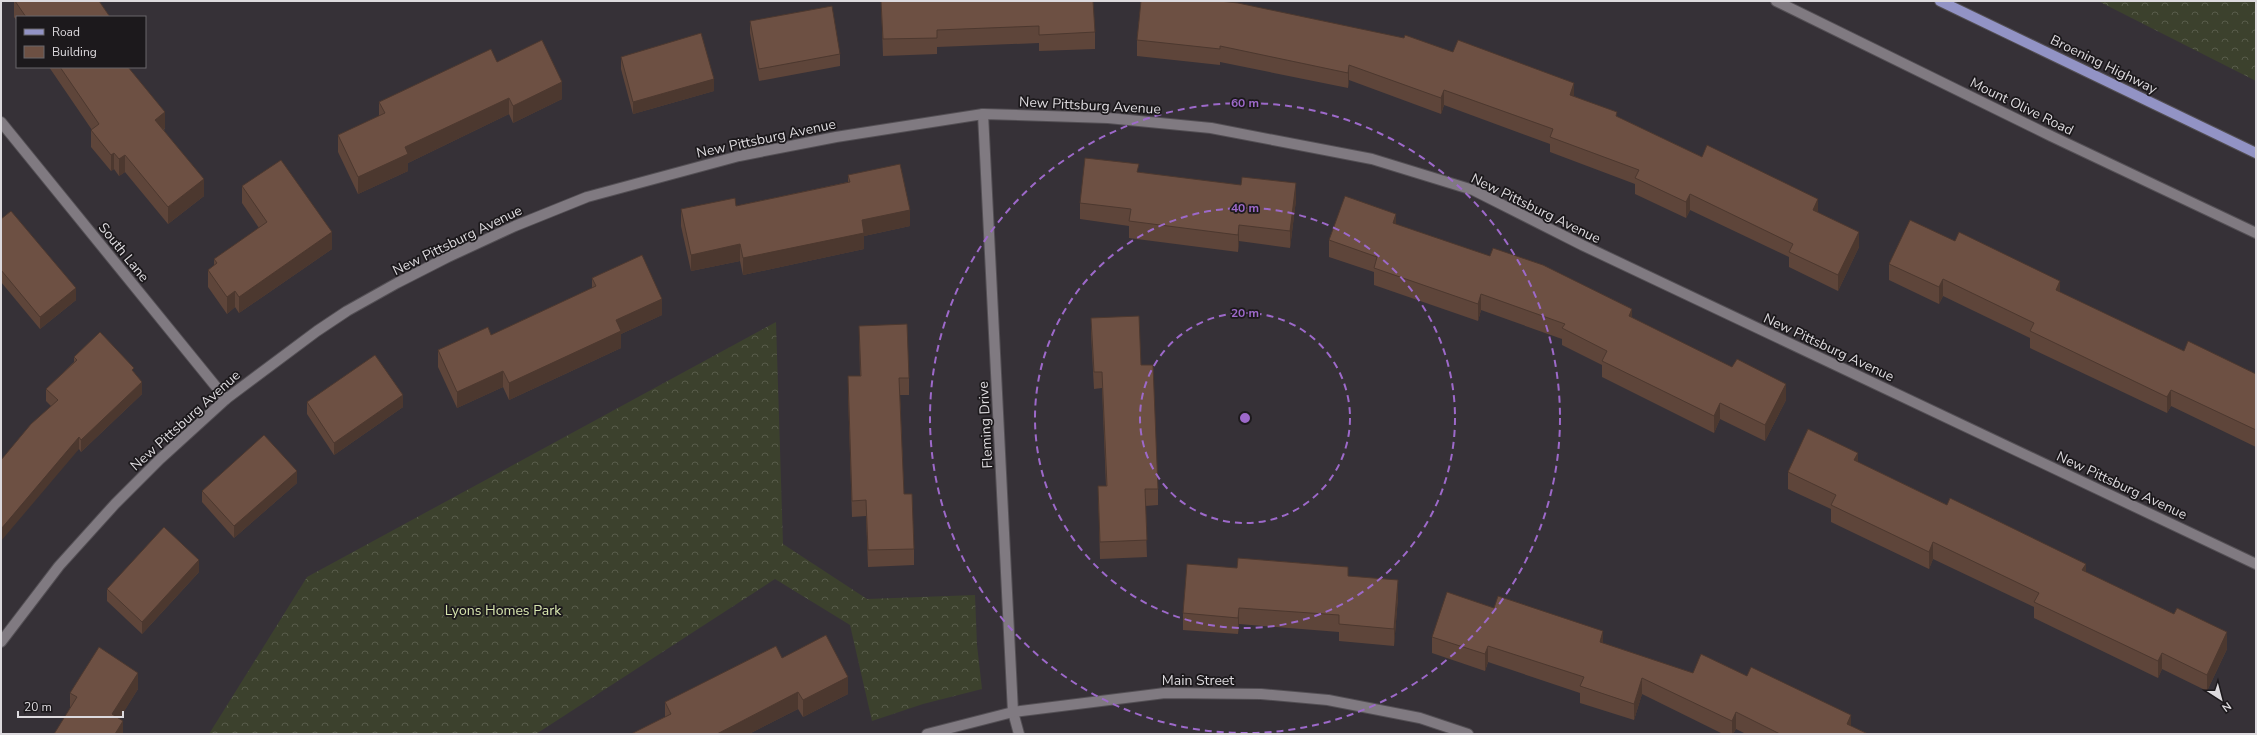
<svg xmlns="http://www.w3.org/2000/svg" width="2257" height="735" viewBox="0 0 2257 735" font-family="'Nunito Sans',sans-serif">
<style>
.forest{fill:url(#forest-crowns)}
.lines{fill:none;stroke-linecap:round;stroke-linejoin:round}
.minor-casing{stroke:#534f54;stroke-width:12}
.major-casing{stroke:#534f54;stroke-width:12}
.minor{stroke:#807a81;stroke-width:10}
.major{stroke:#9293c5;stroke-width:10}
.wall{fill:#5e453a}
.shaded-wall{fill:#4c382f}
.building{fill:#6d5043;stroke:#4c382f}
.ring{fill:none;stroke:#9d69ca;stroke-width:2;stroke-dasharray:7 5}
.labels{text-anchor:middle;stroke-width:3.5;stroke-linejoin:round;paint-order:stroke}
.street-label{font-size:14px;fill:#dddade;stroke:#1c191c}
.park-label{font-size:14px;fill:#d7e5ae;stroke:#1c191c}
.centre{fill:#9d69ca;stroke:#1c191c;stroke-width:2}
.ring-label{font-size:12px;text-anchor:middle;font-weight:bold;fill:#9d69ca;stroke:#1c191c;stroke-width:3.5;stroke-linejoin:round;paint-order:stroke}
</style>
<defs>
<pattern id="forest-crowns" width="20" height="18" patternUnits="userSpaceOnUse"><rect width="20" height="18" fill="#3c412d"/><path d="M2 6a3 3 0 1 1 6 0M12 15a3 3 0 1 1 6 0" fill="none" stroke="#585c4b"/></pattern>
</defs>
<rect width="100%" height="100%" fill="#363137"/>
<g class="forest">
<path d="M 2098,1 L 2256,1 L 2256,81 Z"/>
<path d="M 776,322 L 783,544 L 867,599 L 975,595 L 977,645 L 982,689 L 923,704 L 872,721 L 850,625 L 775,579 L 536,734 L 209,734 L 307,577 Z"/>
</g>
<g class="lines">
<g class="minor-casing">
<g id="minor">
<path d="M 1776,1 L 2051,136 L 2256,233"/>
<path d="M 983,114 L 1013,712 L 1019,734"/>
<path d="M 1,122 L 226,399"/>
<path d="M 1,642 L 59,566 L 115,504 L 160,459 L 226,399 L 317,331 L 347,311 L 397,283 L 448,257 L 515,226 L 587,197 L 739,156 L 836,137 L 983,114 L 1108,118 L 1211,128 L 1372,159 L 1473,190 L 1582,245 L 2256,564"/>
<path d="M 927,734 L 1013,712 L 1165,693 L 1261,694 L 1328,700 L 1420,718 L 1468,734"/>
</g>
</g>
<g class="major-casing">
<path id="major" d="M 1940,1 L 2256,153"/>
</g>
<use href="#minor" class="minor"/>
<use href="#major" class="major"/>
</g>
<g class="wall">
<path d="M 14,1 L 99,1 L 110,17 L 17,17 L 17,21 L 14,17 Z"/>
<path d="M 881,1 L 1095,32 L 1095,49 L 1039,51 L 1039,43 L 937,47 L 937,54 L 883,56 Z"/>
<path d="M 1141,1 L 1574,96 L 1818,212 L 1859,247 L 1838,291 L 1789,267 L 1789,257 L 1690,210 L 1686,218 L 1635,194 L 1635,184 L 1550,152 L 1550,144 L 1444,105 L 1441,114 L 1349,80 L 1348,88 L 1220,62 L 1220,65 L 1137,56 L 1137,40 Z"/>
<path d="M 750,21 L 840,54 L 840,66 L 759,81 L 750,33 Z"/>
<path d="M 621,57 L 714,91 L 633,114 L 621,69 Z"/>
<path d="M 497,62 L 562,99 L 513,123 L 509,114 L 408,163 L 408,171 L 358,194 L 338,152 L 338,135 L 379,116 L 379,102 Z"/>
<path d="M 49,67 L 128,67 L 165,128 L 164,130 L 204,196 L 168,224 L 125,172 L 119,176 L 114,169 L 111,171 L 91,147 L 91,130 L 92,130 Z"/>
<path d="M 1139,172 L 1296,200 L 1290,248 L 1239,241 L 1238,252 L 1129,238 L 1129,226 L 1080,219 L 1080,203 Z"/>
<path d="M 848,175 L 910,226 L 864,236 L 864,249 L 743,275 L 740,261 L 691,271 L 681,226 L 681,209 L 736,206 L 848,182 Z"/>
<path d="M 242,186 L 332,249 L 239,313 L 235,307 L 227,314 L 208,287 L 208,270 L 214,266 L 214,259 L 259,228 L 242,203 Z"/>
<path d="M 1,219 L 76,300 L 40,329 L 1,282 Z"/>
<path d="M 1396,224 L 1632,318 L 1786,400 L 1765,441 L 1720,419 L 1714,433 L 1602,377 L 1602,365 L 1562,345 L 1562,339 L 1481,310 L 1478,321 L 1374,285 L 1374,272 L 1329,257 L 1329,240 Z"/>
<path d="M 1889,264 L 2060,292 L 2184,351 L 2256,374 L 2256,447 L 2171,406 L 2167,413 L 2030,348 L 2030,338 L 1943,296 L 1939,304 L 1889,280 Z"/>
<path d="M 592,278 L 662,315 L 621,334 L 621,348 L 509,400 L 503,387 L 457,408 L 438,367 L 438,350 L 491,335 L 592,288 Z"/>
<path d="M 1091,318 L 1141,365 L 1158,489 L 1158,505 L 1145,506 L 1147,557 L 1100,559 L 1098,486 L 1106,486 L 1102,388 L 1094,389 L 1091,334 Z"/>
<path d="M 859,326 L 909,378 L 909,395 L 900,395 L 904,494 L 914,549 L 914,565 L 868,567 L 866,516 L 852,517 L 848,393 L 848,376 L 860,376 Z"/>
<path d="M 74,357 L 134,372 L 142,394 L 81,452 L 79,449 L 51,406 L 46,401 L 46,389 L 74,362 Z"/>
<path d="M 307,402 L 403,407 L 334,455 L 307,414 Z"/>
<path d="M 1858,462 L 2086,572 L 2227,649 L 2207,691 L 2162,669 L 2158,678 L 2034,618 L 2034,607 L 1933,559 L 1929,569 L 1831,522 L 1831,509 L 1788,489 L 1788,472 Z"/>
<path d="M 297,483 L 234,538 L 202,502 L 202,491 Z"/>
<path d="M 199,572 L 142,634 L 107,601 L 107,589 Z"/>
<path d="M 1348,576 L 1398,597 L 1394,646 L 1339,641 L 1339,632 L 1239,624 L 1238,634 L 1183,630 L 1183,613 Z"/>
<path d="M 1494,608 L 1603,643 L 1693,673 L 1747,676 L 1868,734 L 1746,734 L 1736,729 L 1733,734 L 1723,734 L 1642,694 L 1634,720 L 1580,703 L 1580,693 L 1488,662 L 1485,671 L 1432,653 L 1432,637 Z"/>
<path d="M 782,658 L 848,694 L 803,717 L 798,709 L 749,734 L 631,734 L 665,717 L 665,702 Z"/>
<path d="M 138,689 L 119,719 L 123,734 L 70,708 L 70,693 Z"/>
</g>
<g class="shaded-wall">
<path d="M 1349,65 L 1349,80 L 1348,88 L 1348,73 Z"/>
<path d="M 714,79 L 714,91 L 633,114 L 633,102 Z"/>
<path d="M 562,82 L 562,99 L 513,123 L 513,106 Z"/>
<path d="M 1574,83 L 1574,98 L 1570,95 Z"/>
<path d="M 1444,90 L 1444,105 L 1441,114 L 1441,98 Z"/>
<path d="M 509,98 L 509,114 L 408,163 L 408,171 L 358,194 L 358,177 L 405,147 Z"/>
<path d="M 165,112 L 165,128 L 155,136 L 155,120 Z"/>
<path d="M 114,153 L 114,169 L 111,171 L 111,155 Z"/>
<path d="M 125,155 L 125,172 L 119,176 L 119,159 Z"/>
<path d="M 204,179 L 204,196 L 168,224 L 168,207 Z"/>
<path d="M 1296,183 L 1296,200 L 1290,248 L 1290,231 Z"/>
<path d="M 1690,194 L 1690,210 L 1686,218 L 1686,202 Z"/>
<path d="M 1818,199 L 1818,214 L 1813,210 Z"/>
<path d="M 910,210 L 910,226 L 864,236 L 864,249 L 743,275 L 743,258 L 862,220 Z"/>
<path d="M 1396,214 L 1396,231 L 1393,223 Z"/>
<path d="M 1239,225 L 1239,241 L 1238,252 L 1238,235 Z"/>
<path d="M 332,232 L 332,249 L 239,313 L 239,297 Z"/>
<path d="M 1859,232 L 1859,247 L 1838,291 L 1838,275 Z"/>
<path d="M 740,244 L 740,261 L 691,271 L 691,255 Z"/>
<path d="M 1943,279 L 1943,296 L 1939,304 L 1939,287 Z"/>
<path d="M 2060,281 L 2060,298 L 2056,290 Z"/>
<path d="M 76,288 L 76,300 L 40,329 L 40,317 Z"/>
<path d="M 235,291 L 235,307 L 227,314 L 227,297 Z"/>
<path d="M 1481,294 L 1481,310 L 1478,321 L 1478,304 Z"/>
<path d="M 662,299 L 662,315 L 621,334 L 621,348 L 509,400 L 509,383 L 616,320 Z"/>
<path d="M 1632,309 L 1632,326 L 1629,316 Z"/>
<path d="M 503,371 L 503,387 L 457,408 L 457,392 Z"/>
<path d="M 142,382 L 142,394 L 81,452 L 81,440 Z"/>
<path d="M 1786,384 L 1786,400 L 1765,441 L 1765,425 Z"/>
<path d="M 2171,390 L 2171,406 L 2167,413 L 2167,397 Z"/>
<path d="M 403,395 L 403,407 L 334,455 L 334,443 Z"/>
<path d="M 1720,403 L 1720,419 L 1714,433 L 1714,416 Z"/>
<path d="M 79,437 L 79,449 L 1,541 L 1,529 Z"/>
<path d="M 1858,453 L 1858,470 L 1854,460 Z"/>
<path d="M 297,471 L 297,483 L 234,538 L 234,526 Z"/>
<path d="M 1933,542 L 1933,559 L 1929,569 L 1929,552 Z"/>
<path d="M 199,560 L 199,572 L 142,634 L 142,622 Z"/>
<path d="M 2086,564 L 2086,580 L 2082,570 Z"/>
<path d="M 1398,580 L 1398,597 L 1394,646 L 1394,629 Z"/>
<path d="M 1239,608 L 1239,624 L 1238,634 L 1238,618 Z"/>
<path d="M 1603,631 L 1603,648 L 1600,642 Z"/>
<path d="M 2227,632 L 2227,649 L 2207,691 L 2207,675 Z"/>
<path d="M 1488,646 L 1488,662 L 1485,671 L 1485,654 Z"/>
<path d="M 2162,653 L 2162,669 L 2158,678 L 2158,661 Z"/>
<path d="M 138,673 L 138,689 L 112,731 L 112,714 Z"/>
<path d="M 848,677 L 848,694 L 803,717 L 803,700 Z"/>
<path d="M 1642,678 L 1642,694 L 1634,720 L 1634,704 Z"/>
<path d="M 798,692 L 798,709 L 749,734 L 717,734 Z"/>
<path d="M 1736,712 L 1736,729 L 1733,734 L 1732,734 L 1732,721 Z"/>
<path d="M 1851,715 L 1851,732 L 1847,724 Z"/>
<path d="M 123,721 L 123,734 L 115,734 Z"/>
</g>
<g class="building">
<path d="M 15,1 L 99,1 L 110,17 L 26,17 Z"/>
<path d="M 881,1 L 1093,1 L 1095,32 L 1039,35 L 1039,26 L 937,30 L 937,38 L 883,39 Z"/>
<path d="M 1141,1 L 1219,1 L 1238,3 L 1404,38 L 1405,35 L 1453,52 L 1458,40 L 1574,83 L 1570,95 L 1617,112 L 1616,116 L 1702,157 L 1707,145 L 1818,199 L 1813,210 L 1859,232 L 1838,275 L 1789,252 L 1793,244 L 1690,194 L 1686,202 L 1635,178 L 1639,170 L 1550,137 L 1553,129 L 1444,90 L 1441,98 L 1349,65 L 1348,73 L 1220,46 L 1220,49 L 1137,40 Z"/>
<path d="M 832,6 L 840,54 L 759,69 L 750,21 Z"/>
<path d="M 701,33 L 714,79 L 633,102 L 621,57 Z"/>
<path d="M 542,40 L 562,82 L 513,106 L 509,98 L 405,147 L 408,154 L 358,177 L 338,135 L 385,113 L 379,102 L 491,49 L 497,62 Z"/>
<path d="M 60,67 L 128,67 L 165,112 L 155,120 L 204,179 L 168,207 L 125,155 L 119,159 L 114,153 L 111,155 L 91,130 L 99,124 Z"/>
<path d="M 1085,158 L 1139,164 L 1137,172 L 1241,185 L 1242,177 L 1296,183 L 1290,231 L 1239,225 L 1238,235 L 1129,221 L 1131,209 L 1080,203 Z"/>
<path d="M 281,160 L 332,232 L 239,297 L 235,291 L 227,297 L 208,270 L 217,263 L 214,259 L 267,222 L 242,186 Z"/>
<path d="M 900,164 L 910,210 L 862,220 L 864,233 L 743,258 L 740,244 L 691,255 L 681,209 L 735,198 L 736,206 L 850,182 L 848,175 Z"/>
<path d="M 1345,196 L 1396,214 L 1393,223 L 1490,256 L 1493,248 L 1543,265 L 1632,309 L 1629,316 L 1732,367 L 1737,359 L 1786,384 L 1765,425 L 1720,403 L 1714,416 L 1602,361 L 1607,351 L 1562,328 L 1565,324 L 1481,294 L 1478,304 L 1374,268 L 1377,257 L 1329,240 Z"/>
<path d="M 11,211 L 76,288 L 40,317 L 1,270 L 1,219 Z"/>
<path d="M 1910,220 L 1955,241 L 1959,232 L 2060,281 L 2056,290 L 2184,351 L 2188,341 L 2256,374 L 2256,430 L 2171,390 L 2167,397 L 2030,331 L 2034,323 L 1943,279 L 1939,287 L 1889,264 Z"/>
<path d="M 642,255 L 662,299 L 616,320 L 621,331 L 509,383 L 503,371 L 457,392 L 438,350 L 488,327 L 491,335 L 596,286 L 592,278 Z"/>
<path d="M 1139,316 L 1141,365 L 1153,365 L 1158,489 L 1145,489 L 1147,540 L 1100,542 L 1098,486 L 1107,486 L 1102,372 L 1094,372 L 1091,318 Z"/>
<path d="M 907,324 L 909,378 L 899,378 L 904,494 L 912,494 L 914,549 L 868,550 L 866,500 L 852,501 L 848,376 L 861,376 L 859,326 Z"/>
<path d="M 100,332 L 134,368 L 132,370 L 142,382 L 81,440 L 79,437 L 1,529 L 1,460 L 31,424 L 58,400 L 46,389 L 77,360 L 74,357 Z"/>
<path d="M 375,355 L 403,395 L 334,443 L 307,402 Z"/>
<path d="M 1808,429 L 1858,453 L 1854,460 L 1947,505 L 1950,498 L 2000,522 L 2086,564 L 2082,570 L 2174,614 L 2177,608 L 2227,632 L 2207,675 L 2162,653 L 2158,661 L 2034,602 L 2039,593 L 1933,542 L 1929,552 L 1831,505 L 1836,495 L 1788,472 Z"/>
<path d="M 264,435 L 297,471 L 234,526 L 202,491 Z"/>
<path d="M 164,527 L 199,560 L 142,622 L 107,589 Z"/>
<path d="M 1238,558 L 1348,567 L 1348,576 L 1398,580 L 1394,629 L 1339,624 L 1339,615 L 1239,608 L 1238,618 L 1183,613 L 1187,564 L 1237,568 Z"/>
<path d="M 1447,592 L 1494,608 L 1498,596 L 1603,631 L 1600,642 L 1693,673 L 1701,654 L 1747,676 L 1751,667 L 1851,715 L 1847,724 L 1868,734 L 1780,734 L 1736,712 L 1732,721 L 1642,678 L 1634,704 L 1580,686 L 1584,677 L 1488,646 L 1485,654 L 1432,637 Z"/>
<path d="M 826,635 L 848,677 L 803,700 L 798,692 L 717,734 L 631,734 L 671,714 L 665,702 L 776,646 L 782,658 Z"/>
<path d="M 99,647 L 138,673 L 112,714 L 123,721 L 115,734 L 54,734 L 77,697 L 70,693 Z"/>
</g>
<g class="ring">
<circle cx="1245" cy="418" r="105"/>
<circle cx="1245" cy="418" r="210"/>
<circle cx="1245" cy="418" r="315"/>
</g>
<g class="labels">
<g class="street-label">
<text transform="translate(2104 64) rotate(26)" y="5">Broening Highway</text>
<text transform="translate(1090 105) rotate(3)" y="5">New Pittsburg Avenue</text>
<text transform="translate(2022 106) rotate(26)" y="5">Mount Olive Road</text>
<text transform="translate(766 138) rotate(-12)" y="5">New Pittsburg Avenue</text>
<text transform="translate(1536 208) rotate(26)" y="5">New Pittsburg Avenue</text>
<text transform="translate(457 240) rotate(-26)" y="5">New Pittsburg Avenue</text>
<text transform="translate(124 252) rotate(51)" y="5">South Lane</text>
<text transform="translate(1829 347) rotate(25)" y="5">New Pittsburg Avenue</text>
<text transform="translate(185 420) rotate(-42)" y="5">New Pittsburg Avenue</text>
<text transform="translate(985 425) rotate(-93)" y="5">Fleming Drive</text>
<text transform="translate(2122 485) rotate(25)" y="5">New Pittsburg Avenue</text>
<text x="1198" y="685">Main Street</text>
</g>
<g class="park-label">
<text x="503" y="615">Lyons Homes Park</text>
</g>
</g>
<circle cx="1245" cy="418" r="6" class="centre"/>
<g class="ring-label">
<text x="1245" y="107">60 m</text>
<text x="1245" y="212">40 m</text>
<text x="1245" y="317">20 m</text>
</g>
<rect width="2257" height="735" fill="none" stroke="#dddade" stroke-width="4"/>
<rect x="16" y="16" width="130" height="52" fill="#1c191c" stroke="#69666a"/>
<rect x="24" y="29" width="20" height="6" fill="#9293c5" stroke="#69666a"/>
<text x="52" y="36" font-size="12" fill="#dddade">Road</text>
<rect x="24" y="46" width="20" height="12" fill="#6d5043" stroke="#69666a"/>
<text x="52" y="56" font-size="12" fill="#dddade">Building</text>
<g transform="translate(2221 699) rotate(144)" stroke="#1c191c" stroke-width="3" paint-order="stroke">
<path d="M0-3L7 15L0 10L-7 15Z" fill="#dddade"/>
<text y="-6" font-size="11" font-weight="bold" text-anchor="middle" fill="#dddade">N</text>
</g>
<path d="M18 711v6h105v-6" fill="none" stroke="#dddade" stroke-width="2"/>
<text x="24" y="711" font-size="12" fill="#dddade" stroke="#1c191c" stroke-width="3" paint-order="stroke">20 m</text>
</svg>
